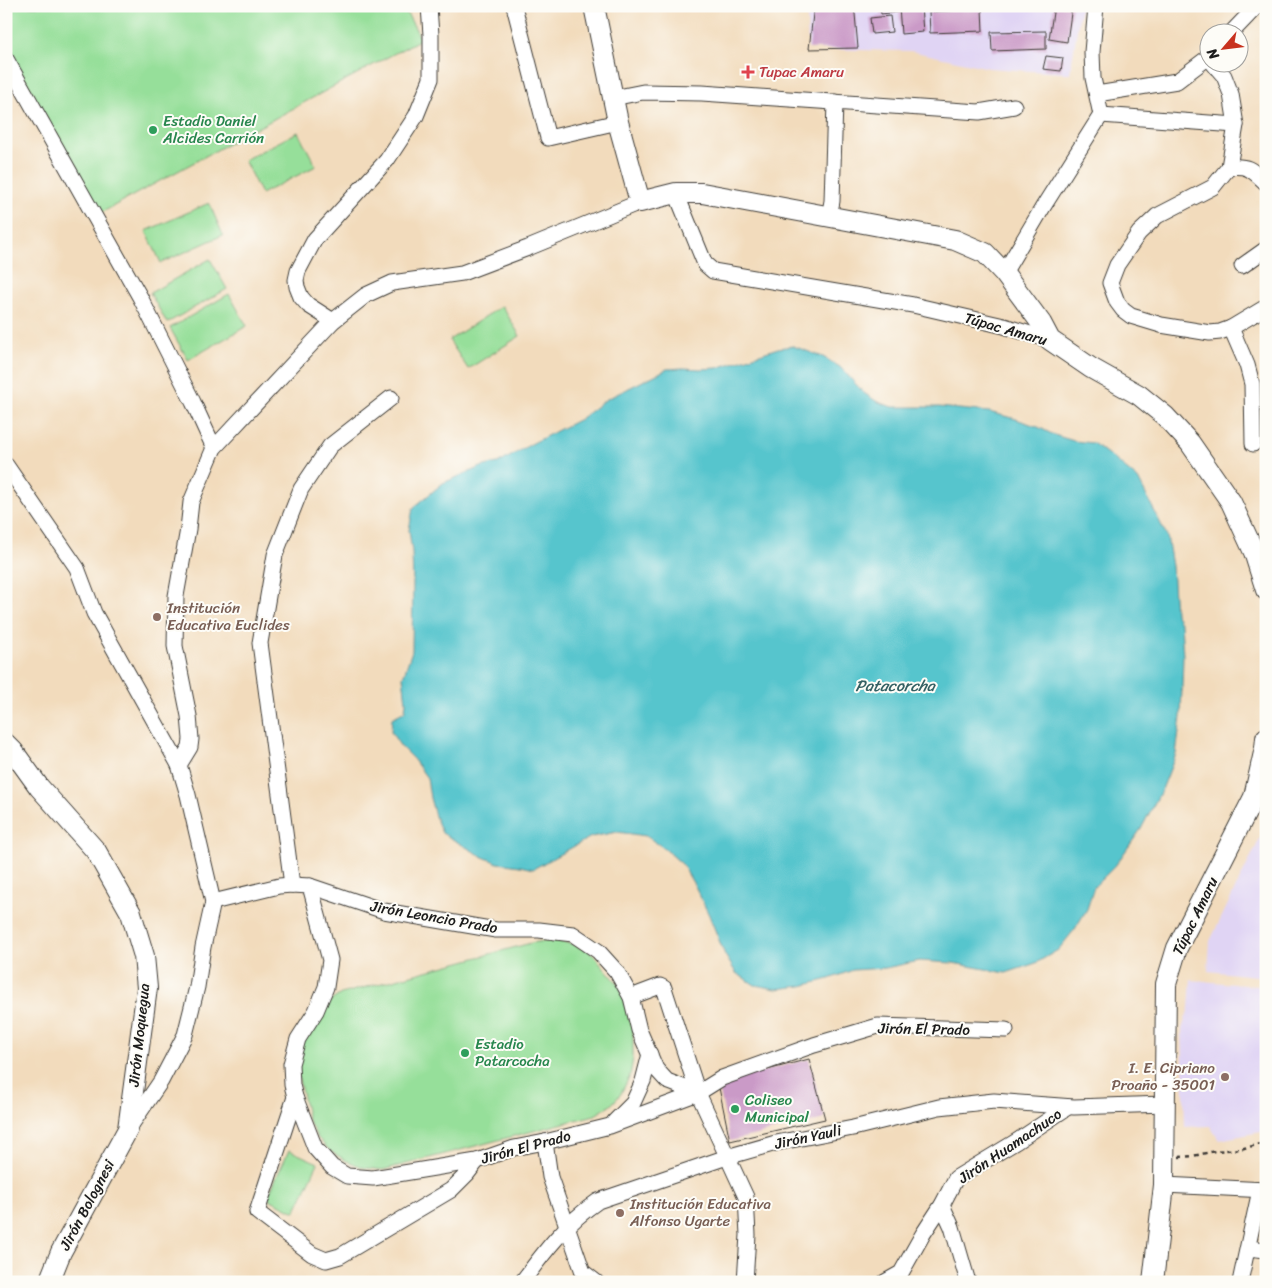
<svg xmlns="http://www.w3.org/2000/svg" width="1272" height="1288" viewBox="0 0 1272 1288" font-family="Sriracha,sans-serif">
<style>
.built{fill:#e0d4f4}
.green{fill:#96df9a;stroke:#597e5b}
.water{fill:#57c5cd;stroke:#3a7074}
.building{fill:#ca9ac7}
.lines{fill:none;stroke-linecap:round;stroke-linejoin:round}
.street-casing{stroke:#3c3934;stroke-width:17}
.secondary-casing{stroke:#3c3934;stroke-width:22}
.path{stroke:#3c3934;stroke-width:2.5;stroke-dasharray:4 4;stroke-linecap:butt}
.street{stroke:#fff;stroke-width:15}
.secondary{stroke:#fff;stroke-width:20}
.health-dot{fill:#e0444e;stroke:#fdfcf7;stroke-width:2}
.leisure-dot{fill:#2e9e5b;stroke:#fdfcf7;stroke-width:2}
.education-dot{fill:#8d6e63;stroke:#fdfcf7;stroke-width:2}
.labels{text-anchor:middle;stroke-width:4;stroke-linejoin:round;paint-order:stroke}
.health-label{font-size:15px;fill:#be3a42;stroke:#fdfcf7;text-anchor:start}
.leisure-label{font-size:15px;fill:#27864d;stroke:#fdfcf7;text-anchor:start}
.street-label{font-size:15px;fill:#1c1c1c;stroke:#fdfcf7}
.education-label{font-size:15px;fill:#785e54;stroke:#fdfcf7;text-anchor:start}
.water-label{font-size:16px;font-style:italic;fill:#346063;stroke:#fdfcf7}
</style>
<rect width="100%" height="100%" fill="#fdfcf7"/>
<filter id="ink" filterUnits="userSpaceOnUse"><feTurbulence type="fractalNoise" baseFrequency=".02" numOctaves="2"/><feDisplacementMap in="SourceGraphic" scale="10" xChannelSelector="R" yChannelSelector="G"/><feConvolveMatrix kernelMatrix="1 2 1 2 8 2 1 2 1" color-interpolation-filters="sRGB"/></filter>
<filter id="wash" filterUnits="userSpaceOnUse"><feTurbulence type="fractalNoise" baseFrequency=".0096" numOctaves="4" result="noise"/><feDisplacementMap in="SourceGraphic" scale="20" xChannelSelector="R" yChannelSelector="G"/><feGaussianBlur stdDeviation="1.12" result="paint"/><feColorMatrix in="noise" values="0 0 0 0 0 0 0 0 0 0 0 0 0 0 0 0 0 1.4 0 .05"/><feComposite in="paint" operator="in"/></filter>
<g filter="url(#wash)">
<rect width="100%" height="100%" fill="#f2dbbc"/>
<g class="built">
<path d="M 807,6 L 1081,6 L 1070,73 L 1063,73 L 989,68 L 911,51 L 808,49 Z"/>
<path d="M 1266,826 L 1266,977 L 1208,971 L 1210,941 Z"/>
<path d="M 1191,980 L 1266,987 L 1266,1131 L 1219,1140 L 1210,1126 L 1185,1127 L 1182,1029 L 1189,1008 Z"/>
</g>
<g class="green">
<path d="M 6,6 L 403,6 L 421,39 L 99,214 L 6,46 Z"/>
<path d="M 298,132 L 316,166 L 261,194 L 244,160 Z"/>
<path d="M 209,203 L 223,235 L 161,263 L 146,231 Z"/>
<path d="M 210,259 L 227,289 L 167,323 L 150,293 Z"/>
<path d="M 229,294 L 247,326 L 188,360 L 170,328 Z"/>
<path d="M 502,306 L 520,336 L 468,369 L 449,340 Z"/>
<path d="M 551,940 L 572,944 L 590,951 L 620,986 L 633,1031 L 633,1058 L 630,1076 L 620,1095 L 611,1105 L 595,1115 L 383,1170 L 365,1168 L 347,1161 L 330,1151 L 317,1137 L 308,1120 L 296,1066 L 298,1049 L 326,1004 L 341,994 L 531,943 Z"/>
<path d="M 289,1150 L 318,1163 L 295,1212 L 267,1198 Z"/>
</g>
<path class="water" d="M 793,346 L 823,357 L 840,367 L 864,393 L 876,401 L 892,407 L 939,407 L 989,412 L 1016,419 L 1036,426 L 1054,435 L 1074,441 L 1093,443 L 1113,458 L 1138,479 L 1167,536 L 1172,566 L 1175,613 L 1181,624 L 1183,656 L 1181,717 L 1176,754 L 1163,787 L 1141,829 L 1115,866 L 1094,887 L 1087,909 L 1075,929 L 1058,950 L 1036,963 L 1006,973 L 953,963 L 919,961 L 885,968 L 853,970 L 829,979 L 802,986 L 776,989 L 755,985 L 736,973 L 725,955 L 709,915 L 696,888 L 682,864 L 664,848 L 646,836 L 617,832 L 591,837 L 533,869 L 520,866 L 498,863 L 483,857 L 442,833 L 435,816 L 430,798 L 427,778 L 414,760 L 401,747 L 391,732 L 392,718 L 405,711 L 406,702 L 403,677 L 412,651 L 413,583 L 412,552 L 409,530 L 413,508 L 443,483 L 481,467 L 501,462 L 531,444 L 580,419 L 605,400 L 667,369 L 683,368 L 701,369 L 717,368 L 778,348 Z"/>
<g id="blocks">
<g class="building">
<path d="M 818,6 L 851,6 L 855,14 L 858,48 L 809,49 L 813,14 Z"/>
<path d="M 880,6 L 898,6 L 899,12 L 881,14 Z"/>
<path d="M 899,6 L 921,6 L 923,32 L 901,34 Z"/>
<path d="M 1054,6 L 1072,6 L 1067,42 L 1049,39 Z"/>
<path d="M 982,9 L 983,31 L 930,33 L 929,12 Z"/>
<path d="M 890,16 L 892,32 L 872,34 L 870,18 Z"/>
<path d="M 1046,31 L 1046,49 L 992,51 L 991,32 Z"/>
<path d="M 1046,56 L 1063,58 L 1061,71 L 1043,69 Z"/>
<path d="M 809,1059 L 825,1119 L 730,1141 L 718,1083 Z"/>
</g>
</g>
</g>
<g filter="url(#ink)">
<use href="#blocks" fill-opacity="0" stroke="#3c3934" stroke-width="1"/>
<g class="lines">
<g class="street-casing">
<g id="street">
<path d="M 514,6 L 548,138 L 618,122"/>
<path d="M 1232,32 L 1257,6"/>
<path d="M 6,59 L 140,297 L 193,402 L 214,448"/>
<path d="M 1212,62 L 1224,76 L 1231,94 L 1236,125 L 1229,167 L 1213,187 L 1157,216 L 1139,233 L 1117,265 L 1110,283 L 1117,302 L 1123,310 L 1131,316 L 1161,325 L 1210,333 L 1220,332 L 1231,328 L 1266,307"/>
<path d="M 1097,94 L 1177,81 L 1210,56"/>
<path d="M 613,98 L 643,92 L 702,93 L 979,112 L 1014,106"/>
<path d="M 1101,115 L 1236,125"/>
<path d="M 1229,167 C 1249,165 1252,170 1266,183"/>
<path d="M 676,193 L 705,264 L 713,271 L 913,305 L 1004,326 L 1050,340"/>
<path d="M 829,217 L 832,201 L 835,102"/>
<path d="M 1242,266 L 1266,249"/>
<path d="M 1004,273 L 1043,207 L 1101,115 L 1093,78 L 1092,52 L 1096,6"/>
<path d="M 333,321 L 308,305 L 301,297 L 297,287 L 296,280 L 298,271 L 315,239 L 387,160 L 416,116 L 431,79 L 431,35 L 429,6"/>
<path d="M 1231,328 L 1247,365 L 1252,384 L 1253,444"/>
<path d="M 6,465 L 77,568 L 94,613 L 179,765"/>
<path d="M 292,885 L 260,643 L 275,555 L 301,489 L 330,446 L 391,398"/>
<path d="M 310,886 L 330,960 L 326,987 L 316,1011 L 298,1039 L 291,1064 L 292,1085 L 295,1097 L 315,1148 L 332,1167 L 347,1176 L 373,1178 L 477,1161 L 514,1148 L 545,1142 L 610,1126 L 698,1093 L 722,1078 L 814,1045 L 878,1026 L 1006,1030"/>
<path d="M 213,902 L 279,886 L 292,885 L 310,886 L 384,911 L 496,930 L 539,930 L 573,934 L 598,951 L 617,972 L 631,997 L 639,1030 L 656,1069 L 667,1081 L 698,1093 L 746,1197 L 748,1235 L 745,1282"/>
<path d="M 631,997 L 660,986 L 664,988 L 698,1093"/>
<path d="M 295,1097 L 257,1212 L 312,1254 L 326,1260 L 340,1256 L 451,1190 L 467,1174 L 477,1161"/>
<path d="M 614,1122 L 633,1103 L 643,1081 L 650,1054"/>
<path d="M 129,1128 L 161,1081 L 185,1035 L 197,987 L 203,947 L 213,902 L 188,795 L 179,765 L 190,747 L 191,739 L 189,716 L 175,646 L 176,596 L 188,529 L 191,502 L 214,448 L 333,321 L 366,295 L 392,283 L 462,273 L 528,248 L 640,202"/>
<path d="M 545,1142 L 550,1177 L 583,1272 L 596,1282"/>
<path d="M 1164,1185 L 1266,1190"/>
<path d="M 942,1205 L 952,1227 L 968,1282"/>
<path d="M 1248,1248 L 1266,1250"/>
<path d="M 522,1282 C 544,1252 567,1222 598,1201 L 727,1157 L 776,1143 L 853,1128 L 939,1107 L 994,1101 L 1074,1107 L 1165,1104"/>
<path d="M 885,1282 L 901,1273 L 923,1234 L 942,1205 L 956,1178 L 1017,1141 L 1068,1107"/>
<path d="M 1240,1282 L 1260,1190"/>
</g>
</g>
<g class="secondary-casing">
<g id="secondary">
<path d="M 594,6 L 618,122 L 640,202 L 676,193 L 702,193 L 955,240 L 985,253 L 1004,273 L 1041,323 L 1050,340 L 1091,368 L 1139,395 L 1165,416 L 1190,443 L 1231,502 L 1254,552 L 1266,590"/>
<path d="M 6,744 L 13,751 L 39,787 L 96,851 L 131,913 L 144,956 L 147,988 L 128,1129 L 61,1252 L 49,1282"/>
<path d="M 1153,1282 L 1164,1185 L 1166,984 L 1177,948 L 1254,797 L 1265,748 L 1266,738"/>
</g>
</g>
<path class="path" d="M 1179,1157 L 1193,1156 L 1215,1151 L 1240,1149 L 1261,1144 L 1266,1144"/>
<use href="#street" class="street"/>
<use href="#secondary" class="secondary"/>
</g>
</g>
<path class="health-dot" d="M745.5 64.5h5v5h5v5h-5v5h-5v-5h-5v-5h5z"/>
<g class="leisure-dot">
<circle cx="153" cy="130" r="5"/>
<circle cx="465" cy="1053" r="5"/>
<circle cx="735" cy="1109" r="5"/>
</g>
<g class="education-dot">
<circle cx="157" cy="617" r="5"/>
<circle cx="1225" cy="1077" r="5"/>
<circle cx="620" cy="1213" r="5"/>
</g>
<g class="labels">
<g class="health-label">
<text x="759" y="77">Tupac Amaru</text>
</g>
<g class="leisure-label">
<text x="163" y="126">Estadio Daniel<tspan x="163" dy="17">Alcides Carrión</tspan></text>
<text x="475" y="1049">Estadio<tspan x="475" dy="17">Patarcocha</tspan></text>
<text x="745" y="1105">Coliseo<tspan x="745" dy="17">Municipal</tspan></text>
</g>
<g class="street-label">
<text transform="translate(1006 329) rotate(16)" y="5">Túpac Amaru</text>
<text transform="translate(1195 916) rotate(-64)" y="5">Túpac Amaru</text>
<text transform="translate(434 917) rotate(10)" y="5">Jirón Leoncio Prado</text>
<text transform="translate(924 1029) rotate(1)" y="5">Jirón El Prado</text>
<text transform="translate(139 1035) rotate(-84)" y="5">Jirón Moquegua</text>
<text transform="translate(808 1137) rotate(-12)" y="5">Jirón Yauli</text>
<text transform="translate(1010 1146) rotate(-34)" y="5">Jirón Huamachuco</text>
<text transform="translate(526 1147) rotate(-15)" y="5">Jirón El Prado</text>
<text transform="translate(87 1205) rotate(-62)" y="5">Jirón Bolognesi</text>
</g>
<g class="education-label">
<text x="167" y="613">Institución<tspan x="167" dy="17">Educativa Euclides</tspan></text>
<text x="1215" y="1073" text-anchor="end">I. E. Cipriano<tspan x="1215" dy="17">Proaño - 35001</tspan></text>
<text x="630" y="1209">Institución Educativa<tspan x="630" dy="17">Alfonso Ugarte</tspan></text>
</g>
<g class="water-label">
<text x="895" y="691">Patacorcha</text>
</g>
</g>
<rect width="1272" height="1288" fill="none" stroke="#fdfcf7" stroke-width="25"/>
<g transform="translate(1224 48) rotate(242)"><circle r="24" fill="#fdfcf7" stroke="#a3a29f"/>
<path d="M0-4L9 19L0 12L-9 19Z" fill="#c8321e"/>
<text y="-8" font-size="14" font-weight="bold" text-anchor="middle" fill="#1c1c1c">N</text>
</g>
</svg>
